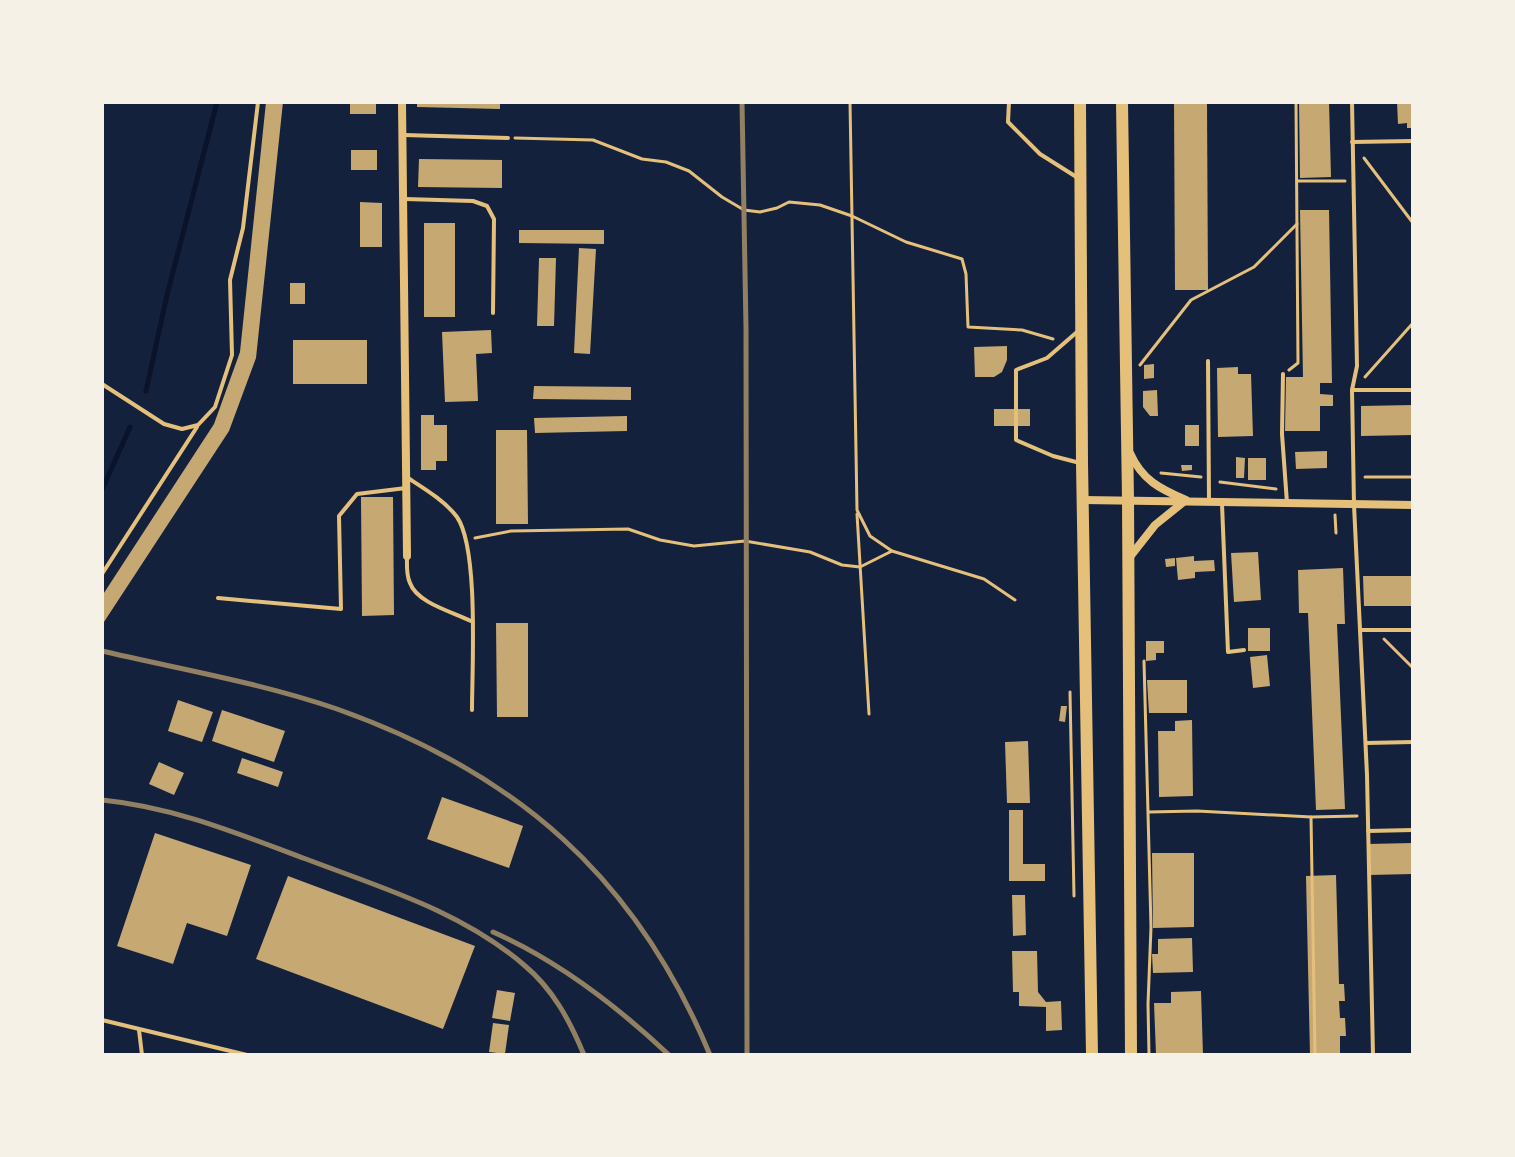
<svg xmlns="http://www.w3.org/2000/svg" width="1515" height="1157" viewBox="0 0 1515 1157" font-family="Barlow,sans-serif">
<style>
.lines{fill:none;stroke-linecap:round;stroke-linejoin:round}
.stream{stroke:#0b132b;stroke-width:5}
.building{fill:#c6a872}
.path{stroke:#e5c07b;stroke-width:3}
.service{stroke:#e5c07b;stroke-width:4}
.minor{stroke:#e5c07b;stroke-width:8}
.primary{stroke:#e5c07b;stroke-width:12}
.rail{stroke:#918062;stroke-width:5}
</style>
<rect width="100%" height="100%" fill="#14213d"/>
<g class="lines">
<g class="stream">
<path d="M 146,391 L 167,295 L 217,102"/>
<path d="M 102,490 L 130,427"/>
</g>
</g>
<g class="building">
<path d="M 266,102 L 283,102 L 256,358 L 229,431 L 102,625 L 102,596 L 214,424 L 240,352 Z"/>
<rect x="350" y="102" width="26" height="12"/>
<path d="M 417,102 L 500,102 L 500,109 L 417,107 Z"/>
<path d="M 1299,102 L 1329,102 L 1331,177 L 1300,178 Z"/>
<path d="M 1397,102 L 1413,102 L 1413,128 L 1407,128 L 1407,123 L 1398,124 Z"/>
<path d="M 1174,103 L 1207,103 L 1208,290 L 1175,290 Z"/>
<rect x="351" y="150" width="26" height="20"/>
<path d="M 419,159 L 502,160 L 502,188 L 418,187 Z"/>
<path d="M 360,202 L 382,203 L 382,247 L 360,247 Z"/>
<path d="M 1300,210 L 1329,210 L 1332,383 L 1320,383 L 1320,394 L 1333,395 L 1333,406 L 1320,406 L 1320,431 L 1285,431 L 1286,377 L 1303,377 Z"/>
<rect x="424" y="223" width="31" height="94"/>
<path d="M 519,230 L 604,230 L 604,244 L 519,243 Z"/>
<path d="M 579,248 L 596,249 L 590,354 L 574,353 Z"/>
<path d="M 539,258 L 556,258 L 554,326 L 537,326 Z"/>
<rect x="290" y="283" width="15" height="21"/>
<path d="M 491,330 L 492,353 L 476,354 L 478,401 L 445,402 L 442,332 Z"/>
<rect x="293" y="340" width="74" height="44"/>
<path d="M 1007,346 L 1007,360 L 1002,372 L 994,377 L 975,377 L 974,347 Z"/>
<path d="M 1154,364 L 1154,378 L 1144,379 L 1144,365 Z"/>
<path d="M 1238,367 L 1238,374 L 1251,374 L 1253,436 L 1218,437 L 1217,368 Z"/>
<path d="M 534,386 L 631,387 L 631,400 L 533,399 Z"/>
<path d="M 1157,390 L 1158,416 L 1150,416 L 1143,407 L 1143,391 Z"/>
<path d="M 1413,405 L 1413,435 L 1361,436 L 1361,406 Z"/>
<rect x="994" y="409" width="36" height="17"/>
<path d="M 421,415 L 434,415 L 434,425 L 447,425 L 447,461 L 436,461 L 436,470 L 421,470 Z"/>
<path d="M 627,416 L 627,431 L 535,433 L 534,418 Z"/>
<rect x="1185" y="425" width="14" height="21"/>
<path d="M 496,430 L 527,430 L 528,524 L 496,524 Z"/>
<path d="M 1327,451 L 1327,468 L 1296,469 L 1295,452 Z"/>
<path d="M 1236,457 L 1245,458 L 1244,478 L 1236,478 Z"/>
<rect x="1248" y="458" width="18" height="22"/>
<path d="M 1181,465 L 1192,465 L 1192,470 L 1182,471 Z"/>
<path d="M 361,497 L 393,497 L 394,615 L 362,616 Z"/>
<path d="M 1258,552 L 1261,600 L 1234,602 L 1231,553 Z"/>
<path d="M 1194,556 L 1194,561 L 1214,560 L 1215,571 L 1195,572 L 1195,578 L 1178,580 L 1176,558 Z"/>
<path d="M 1175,558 L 1175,566 L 1166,567 L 1165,559 Z"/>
<path d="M 1343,568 L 1345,624 L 1337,624 L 1345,809 L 1316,810 L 1308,613 L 1299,613 L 1298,570 Z"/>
<path d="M 1363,576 L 1413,576 L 1413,606 L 1364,606 Z"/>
<path d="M 496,623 L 528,623 L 528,717 L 497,717 Z"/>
<rect x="1248" y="628" width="22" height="23"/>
<path d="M 1146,641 L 1164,641 L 1164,653 L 1156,653 L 1156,660 L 1146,661 Z"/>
<path d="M 1267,655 L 1270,686 L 1253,688 L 1250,657 Z"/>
<path d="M 1147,680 L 1187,680 L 1187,713 L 1149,713 Z"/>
<path d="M 178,700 L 213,712 L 202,742 L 168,731 Z"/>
<path d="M 1061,706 L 1067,706 L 1065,722 L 1059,721 Z"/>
<path d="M 222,710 L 285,731 L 274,762 L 212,741 Z"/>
<path d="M 1192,720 L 1193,796 L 1159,797 L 1158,731 L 1175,731 L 1175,721 Z"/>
<path d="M 1028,741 L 1030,803 L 1007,803 L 1005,742 Z"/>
<path d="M 242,758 L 283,772 L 278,787 L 237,773 Z"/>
<path d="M 159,762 L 184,773 L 174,795 L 149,784 Z"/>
<path d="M 442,797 L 523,826 L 509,868 L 427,839 Z"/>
<path d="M 1009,810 L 1023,810 L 1023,864 L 1045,864 L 1045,881 L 1009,881 Z"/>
<path d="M 155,833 L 251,865 L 227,936 L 187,923 L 173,964 L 117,946 Z"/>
<path d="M 1413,843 L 1413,874 L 1369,875 L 1368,844 Z"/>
<path d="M 1152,853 L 1194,853 L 1194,927 L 1153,928 Z"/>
<path d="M 1336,875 L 1339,984 L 1344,984 L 1345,1001 L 1339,1001 L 1340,1018 L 1345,1018 L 1346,1036 L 1340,1036 L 1340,1055 L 1310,1055 L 1306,876 Z"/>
<path d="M 288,876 L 475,946 L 443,1029 L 256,959 Z"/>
<path d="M 1012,895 L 1025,895 L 1026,935 L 1013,936 Z"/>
<path d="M 1192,938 L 1193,972 L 1153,973 L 1152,954 L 1158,954 L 1158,939 Z"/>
<path d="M 1012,951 L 1037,951 L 1038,992 L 1046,1002 L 1061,1001 L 1062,1030 L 1046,1031 L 1046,1007 L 1019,1006 L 1019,992 L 1013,992 Z"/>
<path d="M 497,990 L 515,993 L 510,1021 L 492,1018 Z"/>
<path d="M 1201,991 L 1203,1055 L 1156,1055 L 1154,1003 L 1171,1003 L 1171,992 Z"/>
<path d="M 493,1023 L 509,1025 L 505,1054 L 489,1052 Z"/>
</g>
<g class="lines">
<g class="path">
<path d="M 850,102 L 857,510 L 870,536 L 892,551 L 984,579 L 1015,600"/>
<path d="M 515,138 L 593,140 L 642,159 L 666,162 L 689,171 L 722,197 L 744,210 L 760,212 L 777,208 L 789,202 L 820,205 L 852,216 L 906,242 L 962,259 L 966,274 L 968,327 L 1022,330 L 1053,339"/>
<path d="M 1364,158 L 1413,223"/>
<path d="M 1297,181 L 1345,181"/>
<path d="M 1140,365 L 1191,300 L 1254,267 L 1297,224"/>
<path d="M 1289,370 L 1298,363 L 1296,102"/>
<path d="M 1365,377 L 1413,323"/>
<path d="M 1161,473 L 1201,477"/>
<path d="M 1365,477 L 1413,477"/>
<path d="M 1220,482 L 1276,489"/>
<path d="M 857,514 L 869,714"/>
<path d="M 1335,515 L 1336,533"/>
<path d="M 475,538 L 511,531 L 628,529 L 660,540 L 694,546 L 745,541 L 810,552 L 842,565 L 860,567 L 892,551"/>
<path d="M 1384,639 L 1413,668"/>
<path d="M 1144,661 L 1151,927 L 1148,1004 L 1149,1055"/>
<path d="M 1070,692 L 1074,896"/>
<path d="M 1149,812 L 1197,811 L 1311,817"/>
<path d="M 1315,1055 L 1311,817 L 1357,816"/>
</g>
<g class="service">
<path d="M 1009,102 L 1008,122 L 1040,154 L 1078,178"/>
<path d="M 1352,102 L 1357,366 L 1352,390"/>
<path d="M 404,135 L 508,138"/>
<path d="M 1352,142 L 1413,141"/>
<path d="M 405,199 L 473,201 L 487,206 L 494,219 L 493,313"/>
<path d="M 1077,332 L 1047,358 L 1016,370 L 1016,440 L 1053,456 L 1080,463"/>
<path d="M 1208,361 L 1209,501"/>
<path d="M 102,364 L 102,375"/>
<path d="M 1283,374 L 1282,434 L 1287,503"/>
<path d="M 102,384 L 164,424 L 182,429 L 198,425 L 215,407 L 232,355 L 230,280 L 243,228 L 258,102"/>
<path d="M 408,478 C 425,489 445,501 457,517 C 479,549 472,668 472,710"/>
<path d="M 1222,504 L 1228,652 L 1244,650"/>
<path d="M 407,556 C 407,565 406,575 410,583 C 417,603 453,612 471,621"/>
<path d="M 102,574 L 197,427"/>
<path d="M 218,598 L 341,609 L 339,516 L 357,494 L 406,488"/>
<path d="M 1360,630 L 1413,630"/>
<path d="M 1366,743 L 1413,742"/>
<path d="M 1368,831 L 1413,830"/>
<path d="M 102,1020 L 247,1055"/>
<path d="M 139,1030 L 142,1055"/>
<path d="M 1373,1055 L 1367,775 L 1354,505 L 1352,390 L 1413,390"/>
</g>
<g class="minor">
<path d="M 402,102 L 407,556"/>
<path d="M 1083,500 L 1413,505"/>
<path d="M 1129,558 L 1155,525 L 1186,500 C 1160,489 1142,480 1130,453"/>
</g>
<g class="primary">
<path d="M 1080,102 L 1082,463 L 1092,1055"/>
<path d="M 1122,102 L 1128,499 L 1131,1055"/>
</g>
<g class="rail">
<path d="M 742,102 L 746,328 L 747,1055"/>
<path d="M 102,651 C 179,669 262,683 337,709 C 517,773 636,877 710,1055"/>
<path d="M 102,800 C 174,807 239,834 306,859 C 382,888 461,911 524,965 C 553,989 570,1021 584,1055"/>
<path d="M 493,932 C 559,961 616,1005 669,1055"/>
</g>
</g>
<rect width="1515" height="1157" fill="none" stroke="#f6f1e7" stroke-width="208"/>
</svg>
